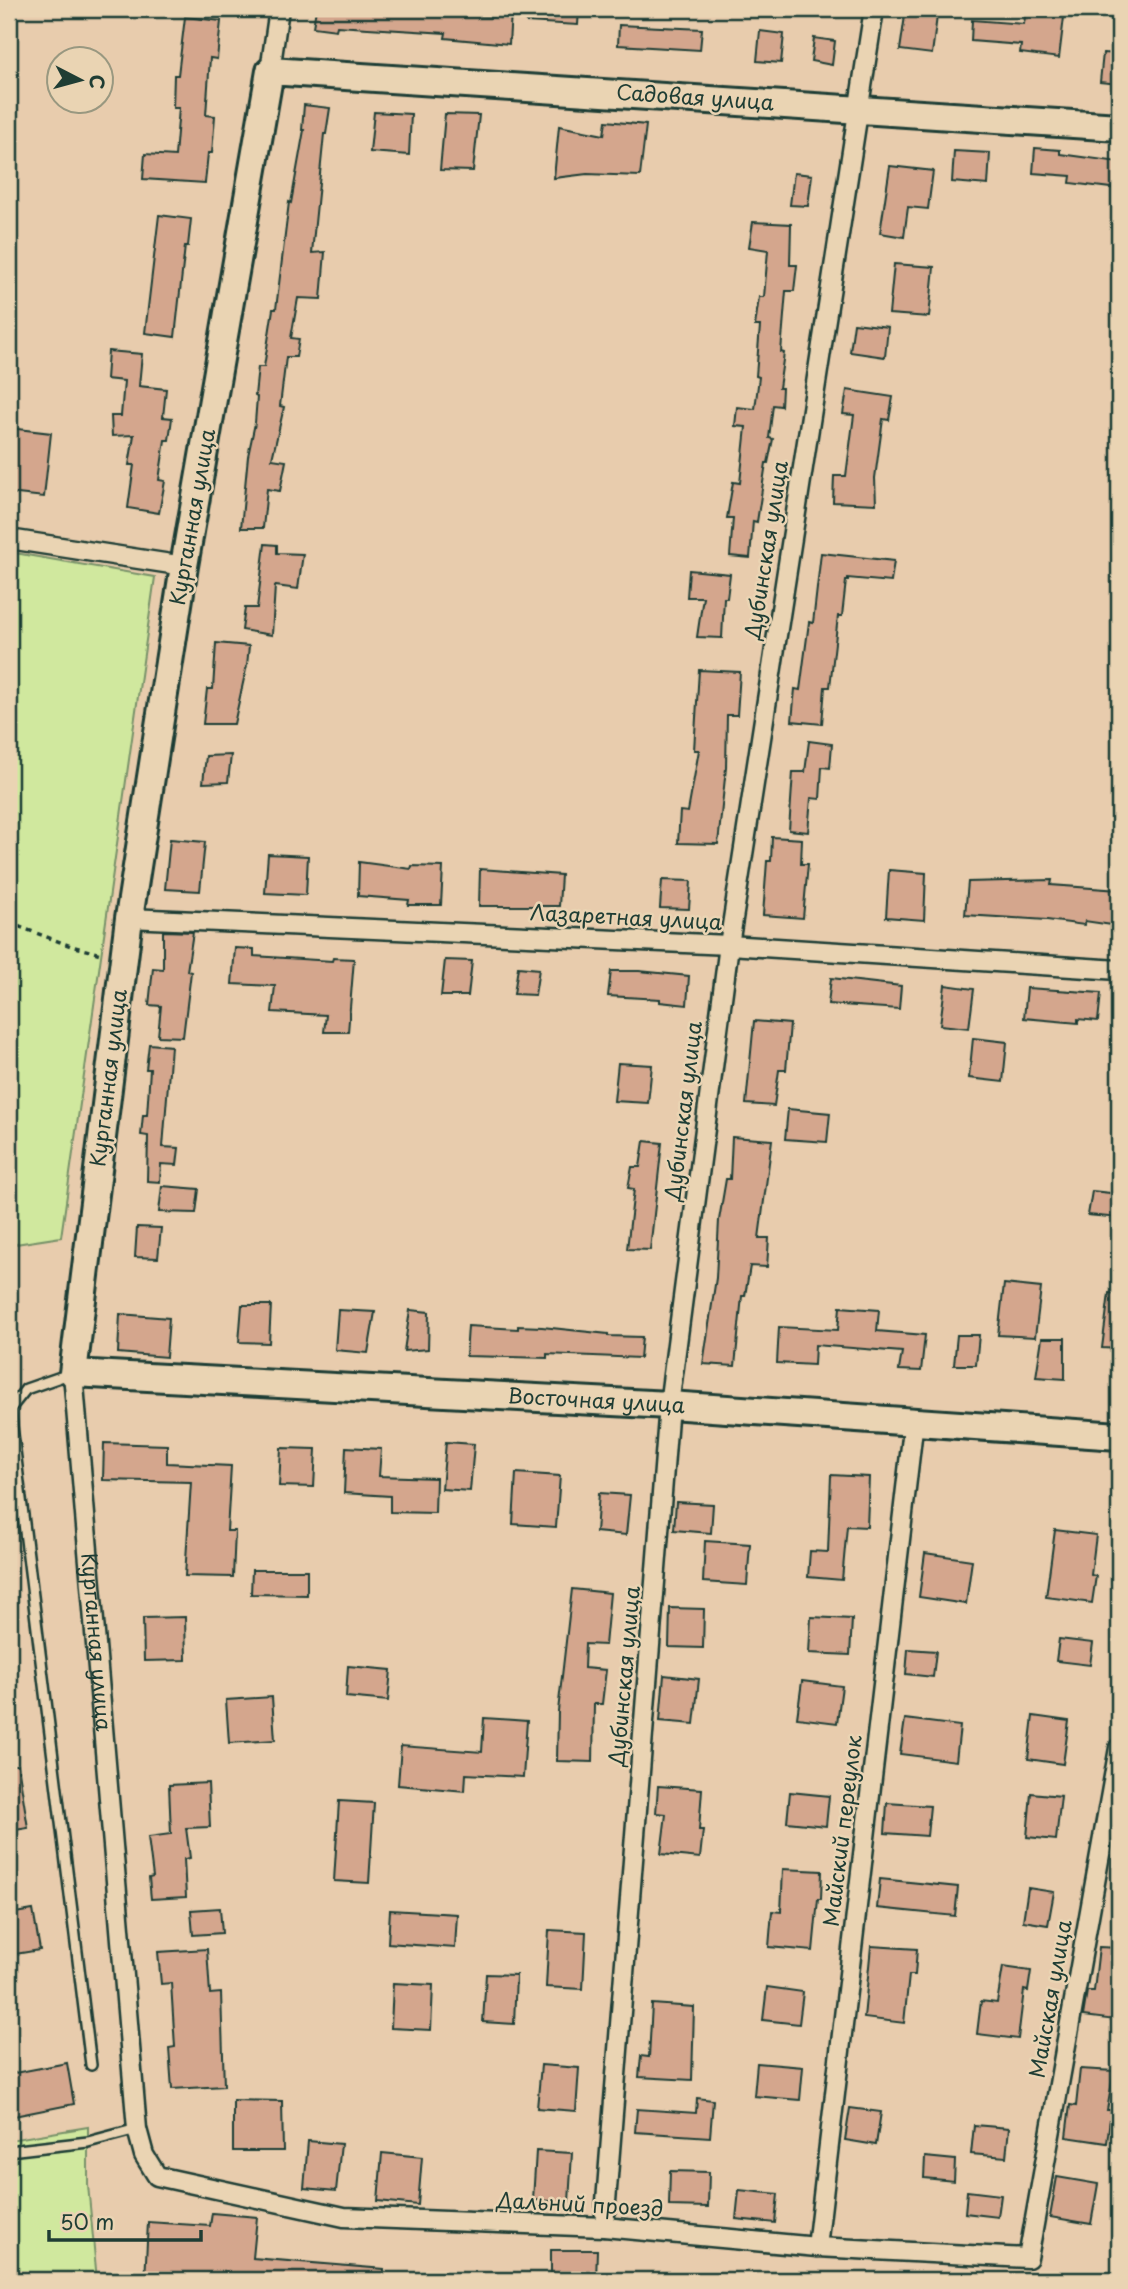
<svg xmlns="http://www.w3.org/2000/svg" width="1128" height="2289" viewBox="0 0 1128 2289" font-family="'Playpen Sans',sans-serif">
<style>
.green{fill:#d0e89e;stroke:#789269;stroke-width:2}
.building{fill:#d4a68d;stroke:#1f3d34;stroke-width:2}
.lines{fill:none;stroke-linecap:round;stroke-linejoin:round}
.lane-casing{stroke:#1f3d34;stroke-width:14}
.street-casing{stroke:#1f3d34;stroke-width:23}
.secondary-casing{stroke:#1f3d34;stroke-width:32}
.path{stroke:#1f3d34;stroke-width:3.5;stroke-dasharray:5 5;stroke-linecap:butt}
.lane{stroke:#ead4b3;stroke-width:9}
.street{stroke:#ead4b3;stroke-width:18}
.secondary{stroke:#ead4b3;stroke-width:26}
.labels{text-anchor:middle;stroke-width:5;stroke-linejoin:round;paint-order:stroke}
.street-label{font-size:21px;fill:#1f3d34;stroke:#ead4b3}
</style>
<rect width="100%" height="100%" fill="#e8ccad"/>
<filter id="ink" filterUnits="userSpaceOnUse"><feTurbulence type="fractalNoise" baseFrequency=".0143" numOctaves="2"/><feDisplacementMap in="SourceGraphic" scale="14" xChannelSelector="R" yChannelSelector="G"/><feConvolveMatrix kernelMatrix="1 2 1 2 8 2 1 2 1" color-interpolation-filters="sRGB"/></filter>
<g filter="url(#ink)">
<g class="green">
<path d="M 9,552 L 155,577 L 61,1237 L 9,1245 Z"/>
<path d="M 88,2127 L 88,2185 L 97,2280 L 9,2280 L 9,2140 Z"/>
</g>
<g class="building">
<path d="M 316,9 L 427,9 L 426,13 L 493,17 L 493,11 L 511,12 L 509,44 L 445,38 L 446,33 L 337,26 L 336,30 L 313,27 Z"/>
<path d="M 526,9 L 579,9 L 578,25 L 526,22 Z"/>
<path d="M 906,9 L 938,9 L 932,54 L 900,50 Z"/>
<path d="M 1026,9 L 1065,9 L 1059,58 L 1020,53 L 1021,45 L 971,41 L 972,20 L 1024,24 Z"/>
<path d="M 185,17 L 221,21 L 217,59 L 210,58 L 206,115 L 215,116 L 212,153 L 208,153 L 205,183 L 143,179 L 145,154 L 175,156 L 179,108 L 173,108 L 174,75 L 178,75 Z"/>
<path d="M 619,25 L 702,29 L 700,50 L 618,45 Z"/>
<path d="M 760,31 L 784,34 L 781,63 L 757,61 Z"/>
<path d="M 814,38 L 835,41 L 832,65 L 811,61 Z"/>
<path d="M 1103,53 L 1119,54 L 1119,84 L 1100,82 Z"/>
<path d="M 304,105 L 330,108 L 326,134 L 324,134 L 312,253 L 325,252 L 321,299 L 298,298 L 291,338 L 299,339 L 296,357 L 286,357 L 280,406 L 284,407 L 272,459 L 286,461 L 280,491 L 267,489 L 263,528 L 241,528 L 248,456 L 255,423 L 257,397 L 255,396 L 258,367 L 264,367 L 273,309 L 276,309 L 289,202 L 291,203 L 304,130 L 302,130 Z"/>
<path d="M 374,112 L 411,114 L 409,155 L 370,152 Z"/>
<path d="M 445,114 L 479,115 L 473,171 L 440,170 Z"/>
<path d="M 606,121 L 646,125 L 640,176 L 587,174 L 554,178 L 559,126 L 604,135 Z"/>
<path d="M 1035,148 L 1060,150 L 1060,154 L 1119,162 L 1119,189 L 1070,183 L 1071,176 L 1033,173 Z"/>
<path d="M 954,151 L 990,153 L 988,185 L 952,182 Z"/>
<path d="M 890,166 L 933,171 L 928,209 L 908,207 L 904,237 L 880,233 Z"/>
<path d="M 794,173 L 812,175 L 808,206 L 790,205 Z"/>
<path d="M 159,215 L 191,219 L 188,246 L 185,246 L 175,337 L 145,333 Z"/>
<path d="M 753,222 L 791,224 L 790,265 L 797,265 L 794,291 L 786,291 L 781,352 L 784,353 L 779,388 L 782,388 L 781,406 L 773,405 L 769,438 L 773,439 L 768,463 L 766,463 L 757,522 L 753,521 L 750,558 L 730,556 L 733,518 L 727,518 L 733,482 L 740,483 L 746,427 L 735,426 L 737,407 L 755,409 L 759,377 L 756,376 L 760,326 L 755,326 L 759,297 L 764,297 L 768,250 L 749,247 Z"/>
<path d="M 894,264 L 934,267 L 929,317 L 889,314 Z"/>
<path d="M 854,323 L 888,327 L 885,357 L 850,352 Z"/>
<path d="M 108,351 L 142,354 L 139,386 L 166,389 L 163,417 L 172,418 L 169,440 L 165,440 L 159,480 L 165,481 L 159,513 L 128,508 L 134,465 L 129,465 L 134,435 L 112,436 L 111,416 L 121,416 L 124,381 L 106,379 Z"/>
<path d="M 847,390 L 893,397 L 889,420 L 883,419 L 875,478 L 876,504 L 833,502 L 834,476 L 846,476 L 854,415 L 843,414 Z"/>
<path d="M 9,428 L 51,433 L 44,497 L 9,493 Z"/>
<path d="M 265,544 L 277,545 L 277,553 L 303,554 L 298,589 L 275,586 L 272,635 L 242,630 L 245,608 L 257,608 Z"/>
<path d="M 821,553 L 894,561 L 891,582 L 848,578 L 848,581 L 846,581 L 842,616 L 838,616 L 830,687 L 825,687 L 822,724 L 792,721 L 795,689 L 800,690 L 809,622 L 813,623 Z"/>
<path d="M 689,570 L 730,574 L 727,598 L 724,598 L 722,638 L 697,637 L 703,597 L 687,597 Z"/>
<path d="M 216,643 L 249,646 L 247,665 L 234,724 L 203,724 L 207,689 L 213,689 Z"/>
<path d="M 699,670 L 740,672 L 737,715 L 727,715 L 726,768 L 718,844 L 678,843 L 680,811 L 688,812 L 699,750 L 694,750 Z"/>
<path d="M 809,741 L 832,744 L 830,768 L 822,767 L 820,799 L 811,798 L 808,832 L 789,830 L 793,772 L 805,772 Z"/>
<path d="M 231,755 L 228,782 L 203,783 L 206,756 Z"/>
<path d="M 772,837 L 802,839 L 801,864 L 808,864 L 803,918 L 763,915 L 767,861 L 771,861 Z"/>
<path d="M 170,839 L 205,842 L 200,891 L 165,889 Z"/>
<path d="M 268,854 L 308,856 L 306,895 L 265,893 Z"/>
<path d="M 359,862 L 411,869 L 412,866 L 443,867 L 441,905 L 408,905 L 409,900 L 358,896 Z"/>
<path d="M 480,869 L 561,875 L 559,906 L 479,906 Z"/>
<path d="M 889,870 L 926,873 L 924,920 L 886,917 Z"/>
<path d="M 662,880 L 691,881 L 689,909 L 660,908 Z"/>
<path d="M 1052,880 L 1051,885 L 1119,890 L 1119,926 L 1085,921 L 1084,925 L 1047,920 L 965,915 L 968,882 Z"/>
<path d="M 163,931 L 193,932 L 187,971 L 191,972 L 183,1037 L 158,1036 L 161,1006 L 149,1005 L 153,968 L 163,969 Z"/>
<path d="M 235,948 L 254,949 L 254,956 L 332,961 L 333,958 L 354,959 L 348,1032 L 324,1032 L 326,1015 L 272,1012 L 275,986 L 232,984 Z"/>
<path d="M 445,960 L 472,961 L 468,996 L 441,996 Z"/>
<path d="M 518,967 L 539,969 L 535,995 L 514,994 Z"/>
<path d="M 611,971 L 639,971 L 689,976 L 687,1005 L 660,1002 L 660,999 L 608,996 Z"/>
<path d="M 831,978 L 901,986 L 899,1009 L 828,1004 Z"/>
<path d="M 945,985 L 974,989 L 969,1028 L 940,1025 Z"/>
<path d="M 1027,988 L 1101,993 L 1098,1021 L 1078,1019 L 1078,1023 L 1024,1018 Z"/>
<path d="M 754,1021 L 790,1024 L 786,1070 L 779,1070 L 774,1106 L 746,1104 Z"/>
<path d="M 973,1038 L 1007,1042 L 1003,1082 L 969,1078 Z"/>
<path d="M 149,1044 L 171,1046 L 163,1147 L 179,1148 L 177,1165 L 161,1164 L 160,1182 L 147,1181 L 148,1136 L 141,1135 L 143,1115 L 147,1115 L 150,1069 L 146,1069 Z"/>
<path d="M 618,1063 L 652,1065 L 648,1103 L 614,1101 Z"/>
<path d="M 788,1109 L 830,1113 L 827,1142 L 785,1139 Z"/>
<path d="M 732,1137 L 772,1140 L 759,1238 L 769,1238 L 767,1267 L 750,1266 L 745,1296 L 742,1296 L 735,1366 L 703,1364 L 716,1278 L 719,1220 L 726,1179 L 730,1179 Z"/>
<path d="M 644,1141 L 662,1143 L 650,1250 L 627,1249 L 634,1189 L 628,1188 L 632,1167 L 640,1167 Z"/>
<path d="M 162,1186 L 199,1189 L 196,1213 L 159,1212 Z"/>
<path d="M 1092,1191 L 1119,1194 L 1119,1218 L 1088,1215 Z"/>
<path d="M 137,1227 L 161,1228 L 158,1258 L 135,1257 Z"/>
<path d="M 1004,1284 L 1041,1288 L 1035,1337 L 998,1335 Z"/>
<path d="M 1109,1293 L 1119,1294 L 1119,1349 L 1102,1348 Z"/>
<path d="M 242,1305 L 271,1305 L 269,1343 L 239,1342 Z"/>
<path d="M 840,1307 L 879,1310 L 877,1331 L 925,1335 L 921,1371 L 899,1370 L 902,1352 L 815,1345 L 814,1365 L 777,1363 L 779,1327 L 838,1330 Z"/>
<path d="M 338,1310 L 375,1312 L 368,1353 L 335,1350 Z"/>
<path d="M 410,1310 L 429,1312 L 428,1349 L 404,1351 Z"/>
<path d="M 120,1314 L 169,1318 L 166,1357 L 118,1353 Z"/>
<path d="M 468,1326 L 518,1329 L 518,1326 L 542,1327 L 608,1334 L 608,1336 L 642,1337 L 640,1358 L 547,1354 L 547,1358 L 466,1356 Z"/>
<path d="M 957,1335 L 979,1335 L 976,1365 L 954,1365 Z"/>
<path d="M 1042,1338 L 1065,1338 L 1065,1379 L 1036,1377 Z"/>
<path d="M 446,1442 L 474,1444 L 470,1491 L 442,1489 Z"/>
<path d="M 104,1443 L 167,1445 L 167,1463 L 231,1466 L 227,1531 L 235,1531 L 233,1577 L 185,1576 L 191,1482 L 103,1480 Z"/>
<path d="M 346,1447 L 381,1449 L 379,1476 L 436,1478 L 435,1513 L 390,1512 L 390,1496 L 344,1493 Z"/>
<path d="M 281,1448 L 316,1449 L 314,1487 L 279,1486 Z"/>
<path d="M 516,1473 L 560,1476 L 556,1527 L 513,1524 Z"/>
<path d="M 831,1475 L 869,1477 L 867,1527 L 847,1526 L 842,1580 L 808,1577 L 810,1551 L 828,1552 Z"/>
<path d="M 599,1493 L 630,1495 L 626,1535 L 596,1532 Z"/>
<path d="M 676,1502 L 713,1504 L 711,1533 L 674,1530 Z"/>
<path d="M 1055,1530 L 1096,1535 L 1091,1575 L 1096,1576 L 1092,1603 L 1046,1597 Z"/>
<path d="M 705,1541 L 750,1544 L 747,1585 L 703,1582 Z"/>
<path d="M 925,1553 L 972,1560 L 966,1604 L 919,1597 Z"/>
<path d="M 252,1570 L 307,1570 L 307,1595 L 251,1594 Z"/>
<path d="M 572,1589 L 610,1593 L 605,1645 L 585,1644 L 584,1668 L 606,1670 L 602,1704 L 594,1704 L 593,1762 L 557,1761 L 558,1711 Z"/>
<path d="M 670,1608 L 704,1609 L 703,1648 L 669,1647 Z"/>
<path d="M 185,1617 L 186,1660 L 144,1661 L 143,1618 Z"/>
<path d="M 811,1617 L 852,1619 L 850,1655 L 809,1653 Z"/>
<path d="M 1059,1639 L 1093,1643 L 1090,1665 L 1056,1661 Z"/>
<path d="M 908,1649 L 936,1651 L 933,1677 L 906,1674 Z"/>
<path d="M 348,1666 L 391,1670 L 388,1701 L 346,1697 Z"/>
<path d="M 664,1675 L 699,1679 L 694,1724 L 660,1721 Z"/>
<path d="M 802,1681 L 842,1686 L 837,1723 L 797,1718 Z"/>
<path d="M 272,1697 L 275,1740 L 229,1743 L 226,1700 Z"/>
<path d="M 1033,1716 L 1069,1721 L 1063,1764 L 1028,1759 Z"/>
<path d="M 484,1718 L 527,1721 L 523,1777 L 466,1774 L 465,1791 L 398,1785 L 401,1746 L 482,1752 Z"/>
<path d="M 905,1719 L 960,1726 L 956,1761 L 900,1754 Z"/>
<path d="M 9,1765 L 18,1765 L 28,1828 L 9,1831 Z"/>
<path d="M 208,1783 L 210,1827 L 186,1828 L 190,1858 L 184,1859 L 186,1897 L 151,1899 L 149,1878 L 153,1877 L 148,1837 L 171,1834 L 169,1785 Z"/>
<path d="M 658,1786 L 702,1789 L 699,1830 L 703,1830 L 700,1858 L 661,1854 L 666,1814 L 656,1813 Z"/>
<path d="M 790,1792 L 829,1796 L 826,1826 L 787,1822 Z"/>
<path d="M 1031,1793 L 1061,1796 L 1056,1840 L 1027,1837 Z"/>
<path d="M 339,1801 L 374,1803 L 369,1883 L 334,1881 Z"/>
<path d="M 887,1803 L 930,1806 L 927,1836 L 885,1833 Z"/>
<path d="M 783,1869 L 822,1871 L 821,1899 L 818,1899 L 813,1951 L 769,1947 L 772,1911 L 781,1912 Z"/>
<path d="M 880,1879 L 958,1887 L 955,1916 L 877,1908 Z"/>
<path d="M 1028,1888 L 1054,1892 L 1048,1925 L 1023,1921 Z"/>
<path d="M 220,1908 L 222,1933 L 193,1935 L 191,1910 Z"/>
<path d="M 33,1910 L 40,1950 L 9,1955 L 9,1914 Z"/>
<path d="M 390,1910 L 457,1914 L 455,1948 L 388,1943 Z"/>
<path d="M 549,1930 L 586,1932 L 583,1989 L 546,1987 Z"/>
<path d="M 871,1946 L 917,1949 L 915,1975 L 909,1975 L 904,2023 L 864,2018 Z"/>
<path d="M 1099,1947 L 1119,1948 L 1119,1999 L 1115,2020 L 1083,2016 L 1087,1991 L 1094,1991 Z"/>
<path d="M 207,1949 L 210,1994 L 221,1993 L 224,2086 L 172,2089 L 169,2048 L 175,2047 L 171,1983 L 161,1984 L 158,1952 Z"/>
<path d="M 1003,1967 L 1031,1971 L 1028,1991 L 1024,1990 L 1018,2039 L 977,2034 L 981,2001 L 997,2003 Z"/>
<path d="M 486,1974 L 516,1975 L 514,2024 L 483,2022 Z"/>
<path d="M 393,1983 L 433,1985 L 431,2030 L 391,2028 Z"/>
<path d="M 767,1987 L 803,1992 L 799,2024 L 763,2020 Z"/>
<path d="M 652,2004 L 694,2007 L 692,2080 L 639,2077 L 641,2056 L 649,2057 Z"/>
<path d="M 67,2063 L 74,2104 L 9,2117 L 9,2074 Z"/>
<path d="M 757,2063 L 803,2067 L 800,2100 L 754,2096 Z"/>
<path d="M 541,2065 L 579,2068 L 576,2111 L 537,2108 Z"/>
<path d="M 1080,2069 L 1114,2071 L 1107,2110 L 1111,2110 L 1107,2143 L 1066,2137 L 1070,2105 L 1076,2106 Z"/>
<path d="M 697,2098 L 713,2100 L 710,2137 L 635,2132 L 637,2109 L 696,2113 Z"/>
<path d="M 233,2100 L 282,2101 L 283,2151 L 233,2151 Z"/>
<path d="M 850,2108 L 881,2112 L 876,2145 L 845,2140 Z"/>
<path d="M 974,2125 L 1009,2128 L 1006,2157 L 971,2154 Z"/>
<path d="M 308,2141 L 341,2144 L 336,2191 L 304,2188 Z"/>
<path d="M 536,2151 L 572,2153 L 569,2202 L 533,2200 Z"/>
<path d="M 382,2153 L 422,2157 L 418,2205 L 378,2201 Z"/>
<path d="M 925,2157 L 955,2160 L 954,2181 L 924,2178 Z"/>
<path d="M 670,2171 L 709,2172 L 708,2207 L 669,2206 Z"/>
<path d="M 1057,2177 L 1098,2184 L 1091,2224 L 1050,2217 Z"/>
<path d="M 739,2190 L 778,2194 L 775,2223 L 736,2219 Z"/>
<path d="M 967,2191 L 1001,2195 L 998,2217 L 965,2213 Z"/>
<path d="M 212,2213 L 257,2217 L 253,2258 L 384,2269 L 384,2280 L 145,2280 L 148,2222 L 210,2226 Z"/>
<path d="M 551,2250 L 597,2250 L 596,2280 L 551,2280 Z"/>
</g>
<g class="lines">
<g class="lane-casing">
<g id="lane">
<path d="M 9,1410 L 26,1389 L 72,1373"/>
<path d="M 10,1410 L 91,2065"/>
<path d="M 9,2151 L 88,2142 L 137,2129"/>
</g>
</g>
<g class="street-casing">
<g id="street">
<path d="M 270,71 L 279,9"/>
<path d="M 9,539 L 184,566"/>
<path d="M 129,918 L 729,945 L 1119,970"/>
<path id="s1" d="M 73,1373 L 137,2129 L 144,2155 L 157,2176 L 344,2217 L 604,2227 L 817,2247 L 1028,2258 L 1119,1748"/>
<path d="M 604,2227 L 669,1405 L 729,945 L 874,9"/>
<path d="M 817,2247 L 914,1420"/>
</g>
</g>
<g class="secondary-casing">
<g id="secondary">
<path id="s2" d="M 1119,127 L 270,71 L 184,566 L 129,918 L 73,1373 L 669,1405 L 1119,1436"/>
</g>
</g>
<path class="path" d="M 9,923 L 71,946 L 101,954"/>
<use href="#lane" class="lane"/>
<use href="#street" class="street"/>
<use href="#secondary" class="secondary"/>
</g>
</g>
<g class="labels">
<g class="street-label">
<text transform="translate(695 98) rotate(4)" y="7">Садовая улица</text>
<text transform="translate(193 517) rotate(-80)" y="7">Курганная улица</text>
<text transform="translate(767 550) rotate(-81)" y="7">Дубинская улица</text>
<text transform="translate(626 918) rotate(3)" y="7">Лазаретная улица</text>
<text transform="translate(109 1078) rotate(-83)" y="7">Курганная улица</text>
<text transform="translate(684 1111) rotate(-83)" y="7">Дубинская улица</text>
<text dy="7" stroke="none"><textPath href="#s2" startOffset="2692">Восточная улица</textPath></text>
<text dy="7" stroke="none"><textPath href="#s1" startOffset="270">Курганная улица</textPath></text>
<text transform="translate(625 1676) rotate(-85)" y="7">Дубинская улица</text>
<text transform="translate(843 1831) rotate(-83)" y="7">Майский переулок</text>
<text transform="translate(1051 1999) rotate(-80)" y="7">Майская улица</text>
<text transform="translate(580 2205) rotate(3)" y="7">Дальний проезд</text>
</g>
</g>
<rect width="1128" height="2289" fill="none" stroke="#ead4b3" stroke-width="35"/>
<rect x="18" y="18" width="1093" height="2254" fill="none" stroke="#1f3d34" stroke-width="2.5" filter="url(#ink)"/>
<g transform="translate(80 80) rotate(96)"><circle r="33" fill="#ead4b3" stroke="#999880" stroke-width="2"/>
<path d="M0-5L12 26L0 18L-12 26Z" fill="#1f3d34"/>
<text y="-10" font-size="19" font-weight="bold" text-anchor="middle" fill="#1f3d34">С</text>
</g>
<path d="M49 2230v10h152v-10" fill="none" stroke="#1f3d34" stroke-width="3.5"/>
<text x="60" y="2230" font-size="21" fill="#1f3d34" stroke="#ead4b3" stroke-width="5" paint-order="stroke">50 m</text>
</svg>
